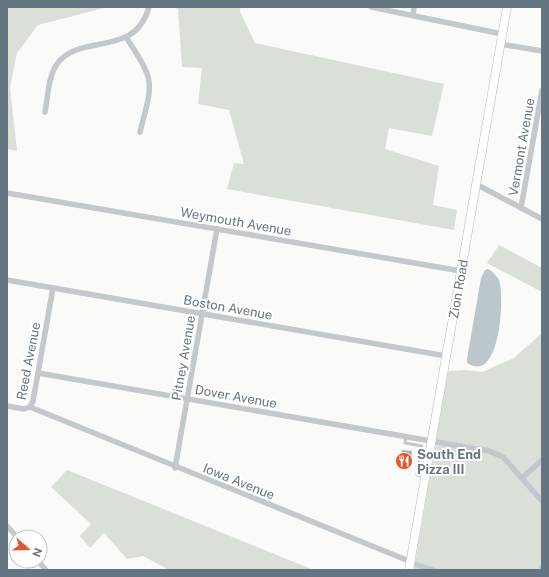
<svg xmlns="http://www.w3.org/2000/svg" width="549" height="577" viewBox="0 0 549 577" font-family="'Public Sans',sans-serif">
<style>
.green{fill:#dadfd7}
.water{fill:#bbc7cb}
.building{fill:#aab3b9}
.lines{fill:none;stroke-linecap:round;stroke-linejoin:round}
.secondary-casing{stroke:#b3babf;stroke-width:9}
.lane{stroke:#c3c8cc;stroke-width:3}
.street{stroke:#c3c8cc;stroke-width:5.5}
.secondary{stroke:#fff;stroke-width:8}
.labels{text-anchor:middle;stroke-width:4;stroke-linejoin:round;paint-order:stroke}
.street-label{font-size:13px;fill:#657683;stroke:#fff}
.poi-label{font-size:13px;font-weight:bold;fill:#657683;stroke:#fff;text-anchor:start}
</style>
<rect width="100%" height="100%" fill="#fafaf8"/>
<g class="green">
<path d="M 7,7 L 108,7 L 38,25 L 17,53 L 10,87 L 17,151 L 7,149 Z"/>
<path d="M 174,7 L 240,7 L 240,12 L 255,43 L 444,84 L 432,136 L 389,128 L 385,149 L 439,166 L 433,205 L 457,210 L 454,230 L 227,189 L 234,163 L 244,164 L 229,110 L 198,104 L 202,68 L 182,67 L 178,9 Z"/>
<path d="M 499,245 L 542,268 L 542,292 L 487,263 Z"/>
<path d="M 542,333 L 542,570 L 414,570 L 448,371 L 466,370 L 482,372 L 514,358 Z"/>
<path d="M 67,470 L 314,570 L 169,570 L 143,556 L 127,559 L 104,533 L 90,548 L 80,536 L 91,524 L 51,487 Z"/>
</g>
<path class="water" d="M 488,269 C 492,271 497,276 499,280 C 505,297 500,385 467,363 L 467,359 L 481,278 L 485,270 Z"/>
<path class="building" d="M 402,450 L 412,451 L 410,467 L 399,466 L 400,463 L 398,463 Z"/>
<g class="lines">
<g class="secondary-casing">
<path id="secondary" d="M 409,570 L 507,7"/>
</g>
<path class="lane" d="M 406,436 L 405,443 L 422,446 L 417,475 L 424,476"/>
<g class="street">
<path d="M 371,7 L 502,34"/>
<path d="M 413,15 L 414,7"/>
<path d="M 126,37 C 156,83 153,81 140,132"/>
<path d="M 500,44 L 542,51"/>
<path d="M 45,112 C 48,97 48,77 57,64 C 80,32 135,59 149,7"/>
<path d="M 476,184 L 542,219"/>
<path d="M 7,193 L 461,271"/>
<path d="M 521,208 L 542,90"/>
<path d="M 7,280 L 446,356"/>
<path d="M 53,288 L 33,401 L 30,407 L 404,559 L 417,565 L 433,570"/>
<path d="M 38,373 L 489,451 L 503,457 L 542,501"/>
<path d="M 7,406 L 24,409 L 30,407"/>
<path d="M 175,468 L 217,229"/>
<path d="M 522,478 L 542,460"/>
<path d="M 7,526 L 17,537"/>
<path d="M 38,561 L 46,570"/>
<path d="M 541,570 L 542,567"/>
</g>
<use href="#secondary" class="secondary"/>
</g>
<defs>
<g id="restaurant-disc" transform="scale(0.9)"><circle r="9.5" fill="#e4572e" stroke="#fff"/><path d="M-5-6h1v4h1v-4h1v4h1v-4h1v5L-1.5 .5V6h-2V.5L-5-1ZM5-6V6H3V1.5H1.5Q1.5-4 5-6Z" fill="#fff"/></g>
</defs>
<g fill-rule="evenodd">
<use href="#restaurant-disc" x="404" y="461"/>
</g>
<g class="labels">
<g class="street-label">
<text transform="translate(521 147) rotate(-80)" y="5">Vermont Avenue</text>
<text transform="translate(236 221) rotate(10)" y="5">Weymouth Avenue</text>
<text transform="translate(458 289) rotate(-80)" y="5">Zion Road</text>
<text transform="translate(228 307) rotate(10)" y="5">Boston Avenue</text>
<text transform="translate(183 358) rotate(-80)" y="5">Pitney Avenue</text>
<text transform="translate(28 361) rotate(-79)" y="5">Reed Avenue</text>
<text transform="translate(236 396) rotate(10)" y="5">Dover Avenue</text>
<text transform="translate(239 481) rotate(22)" y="5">Iowa Avenue</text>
</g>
<g class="poi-label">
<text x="417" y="459">South End<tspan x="417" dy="15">Pizza III</tspan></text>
</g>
</g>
<rect width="549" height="577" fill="none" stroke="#657683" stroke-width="16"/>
<g transform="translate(28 549) rotate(110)"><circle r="19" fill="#ffffff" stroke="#c1c8cd"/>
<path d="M0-3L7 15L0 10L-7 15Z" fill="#e4572e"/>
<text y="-6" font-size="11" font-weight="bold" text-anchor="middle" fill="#657683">N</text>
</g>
</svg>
